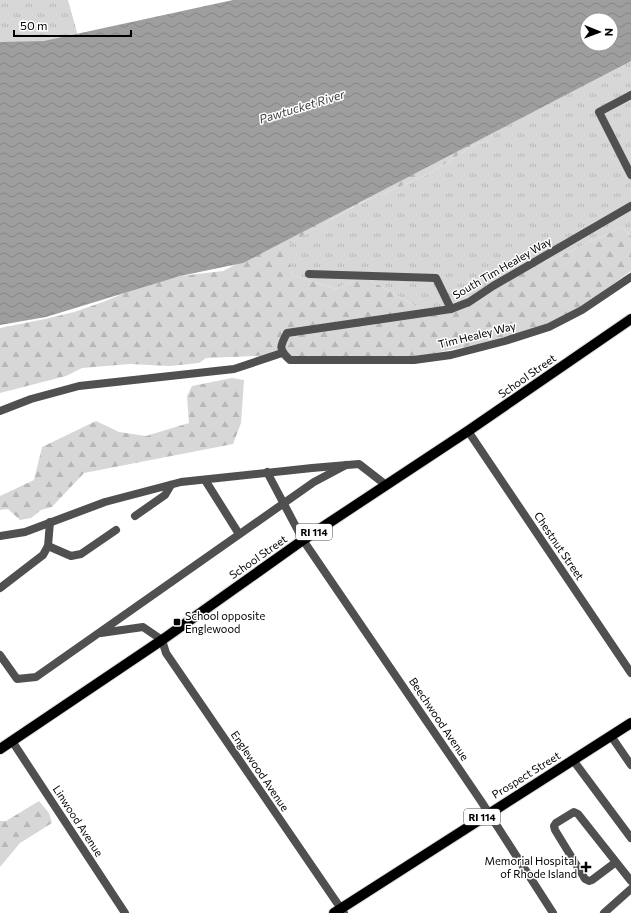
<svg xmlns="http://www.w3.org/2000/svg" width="631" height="913" viewBox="0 0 631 913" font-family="Commissioner,sans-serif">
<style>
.grass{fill:url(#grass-tufts)}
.forest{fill:url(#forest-firs)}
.water{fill:url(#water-waves);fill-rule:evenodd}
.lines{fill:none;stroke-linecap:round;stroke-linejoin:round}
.primary-casing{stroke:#dbdbdb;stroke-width:12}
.service{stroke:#505050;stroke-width:8}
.minor{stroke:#505050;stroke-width:8}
.primary{stroke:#000;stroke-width:10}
.poi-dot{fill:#000;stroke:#fff;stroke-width:1.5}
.labels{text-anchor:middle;stroke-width:3;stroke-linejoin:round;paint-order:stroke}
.shield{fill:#fff;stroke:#4c4c4c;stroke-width:1}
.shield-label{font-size:10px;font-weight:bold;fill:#000}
.street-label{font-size:11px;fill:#000;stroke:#fff}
.poi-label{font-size:11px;fill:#000;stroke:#fff;text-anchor:start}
.water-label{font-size:12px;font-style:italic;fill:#3f3f3f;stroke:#fff}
</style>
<defs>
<pattern id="grass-tufts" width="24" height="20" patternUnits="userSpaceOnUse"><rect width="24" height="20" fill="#d7d7d7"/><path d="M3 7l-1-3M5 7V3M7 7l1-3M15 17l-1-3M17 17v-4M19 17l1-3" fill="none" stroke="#b7b7b7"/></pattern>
<pattern id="forest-firs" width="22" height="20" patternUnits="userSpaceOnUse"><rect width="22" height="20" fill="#d7d7d7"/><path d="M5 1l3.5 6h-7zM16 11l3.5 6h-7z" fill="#b7b7b7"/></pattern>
<pattern id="water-waves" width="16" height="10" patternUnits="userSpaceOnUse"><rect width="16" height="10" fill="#9e9e9e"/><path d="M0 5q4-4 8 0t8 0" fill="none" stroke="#868686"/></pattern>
</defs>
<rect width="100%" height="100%" fill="#fff"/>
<g class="grass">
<path d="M 0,0 L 68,0 L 78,36 L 53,42 L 0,46 Z"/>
<path d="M 631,58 L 631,236 L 622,227 L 549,261 L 517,255 L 514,266 L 497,283 L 443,308 L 426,312 L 363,276 L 336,289 L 292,275 L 286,245 L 368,199 L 369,200 L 427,175 L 476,144 L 490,141 L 493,130 Z"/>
</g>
<g class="forest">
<path d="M 493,130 L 490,141 L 476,144 L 427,175 L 369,200 L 368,199 L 362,202 L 287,245 L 292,275 L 336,289 L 363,276 L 426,312 L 443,308 L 497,283 L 514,266 L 517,255 L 549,261 L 622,227 L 631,236 L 631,271 L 583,306 L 541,327 L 479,344 L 416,357 L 289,364 L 277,355 L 206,358 L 199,363 L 170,366 L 130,364 L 82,368 L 66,376 L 0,393 L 0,328 L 45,319 L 74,312 L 103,302 L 141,286 L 180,276 L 223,271 Z"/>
<path d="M 232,378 L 244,380 L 241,423 L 233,444 L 84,473 L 52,507 L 41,510 L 31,518 L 20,520 L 8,509 L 0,510 L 0,496 L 34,480 L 42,447 L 96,421 L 119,432 L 146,436 L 189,423 L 187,396 L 192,386 Z"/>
<path d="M 39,801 L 49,813 L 52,823 L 20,843 L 0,867 L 0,821 L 6,821 Z"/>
</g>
<path class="water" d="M 233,0 L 631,0 L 631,61 L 243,263 L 180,276 L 46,317 L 0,325 L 0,42 L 44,41 ZM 587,20 L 611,20 L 611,44 L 587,44 Z"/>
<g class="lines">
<g class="primary-casing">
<g id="primary">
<path d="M 0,749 L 162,640 L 303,540 L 468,431 L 631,319"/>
<path d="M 334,913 L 631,723"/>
</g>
</g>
<g class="service">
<path d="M 631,95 L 599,112 L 631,175"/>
<path d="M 309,274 L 436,278 L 451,309"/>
<path d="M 0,411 L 31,399 L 79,386 L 234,369 L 282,353"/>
<path d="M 267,472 L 303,540"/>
<path d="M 205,480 L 239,534"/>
<path d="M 135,516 L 165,495 L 171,485"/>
<path d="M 0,536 L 25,532 L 105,502 L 181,482 L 312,468 L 359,464 L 386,485"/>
<path d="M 48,546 L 71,556 L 81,554 L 116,530"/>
<path d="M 0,588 L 43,555 L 48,546 L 50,522"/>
<path d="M 101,633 L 143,627 L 162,640"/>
<path d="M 0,655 L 17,679 L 36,677 L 314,482 L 346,465"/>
<path d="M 611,736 L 631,765"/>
<path d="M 573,760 L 631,838"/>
<path d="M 616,862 L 592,880 L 589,881 L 585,879 L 555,830 L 554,826 L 556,823 L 574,812 L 578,814 L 631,881"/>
<path d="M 604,913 L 631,889"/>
</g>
<g class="minor">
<path d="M 631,206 L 493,286 L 469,302 L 451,309 L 287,333 C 280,346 278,349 290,360 L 414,360 L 451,355 L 505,341 L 549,327 L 582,310 L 631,277"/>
<path d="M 468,431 L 631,673"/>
<path d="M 303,540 L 481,801 L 553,913"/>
<path d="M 162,640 L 166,653 L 344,913"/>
<path d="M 12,741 L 125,913"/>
</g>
<use href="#primary" class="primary"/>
</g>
<g class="poi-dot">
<rect x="173" y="618" width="8" height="8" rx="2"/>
<path d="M584 861h4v4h4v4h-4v4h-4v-4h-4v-4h4z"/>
</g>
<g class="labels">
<g class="shield">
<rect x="296" y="524" width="36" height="16" rx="3"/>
<rect x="464" y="809" width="36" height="16" rx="3"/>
</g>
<g class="shield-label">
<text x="314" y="536">RI 114</text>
<text x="482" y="821">RI 114</text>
</g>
<g class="street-label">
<text transform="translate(502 268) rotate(-30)" y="4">South Tim Healey Way</text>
<text transform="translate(477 335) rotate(-14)" y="4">Tim Healey Way</text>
<text transform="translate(527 376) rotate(-35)" y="4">School Street</text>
<text transform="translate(559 546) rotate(56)" y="4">Chestnut Street</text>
<text transform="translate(258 557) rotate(-35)" y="4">School Street</text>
<text transform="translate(439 719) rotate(56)" y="4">Beechwood Avenue</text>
<text transform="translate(260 771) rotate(56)" y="4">Englewood Avenue</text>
<text transform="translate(526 775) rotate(-32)" y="4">Prospect Street</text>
<text transform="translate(78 821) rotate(57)" y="4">Linwood Avenue</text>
</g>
<g class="poi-label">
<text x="185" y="620">School opposite<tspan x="185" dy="13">Englewood</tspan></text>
<text x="577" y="865" text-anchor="end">Memorial Hospital<tspan x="577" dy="13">of Rhode Island</tspan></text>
</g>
<g class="water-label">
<text transform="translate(302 107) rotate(-17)" y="4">Pawtucket River</text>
</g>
</g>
<g transform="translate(599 32) rotate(91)"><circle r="19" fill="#ffffff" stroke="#999999"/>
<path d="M0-3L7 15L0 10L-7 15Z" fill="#000000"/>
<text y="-6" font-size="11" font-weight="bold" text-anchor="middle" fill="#000000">N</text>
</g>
<path d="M14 30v6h117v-6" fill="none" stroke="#000000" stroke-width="2"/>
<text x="20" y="30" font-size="12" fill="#000000" stroke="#ffffff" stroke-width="3" paint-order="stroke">50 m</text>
</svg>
